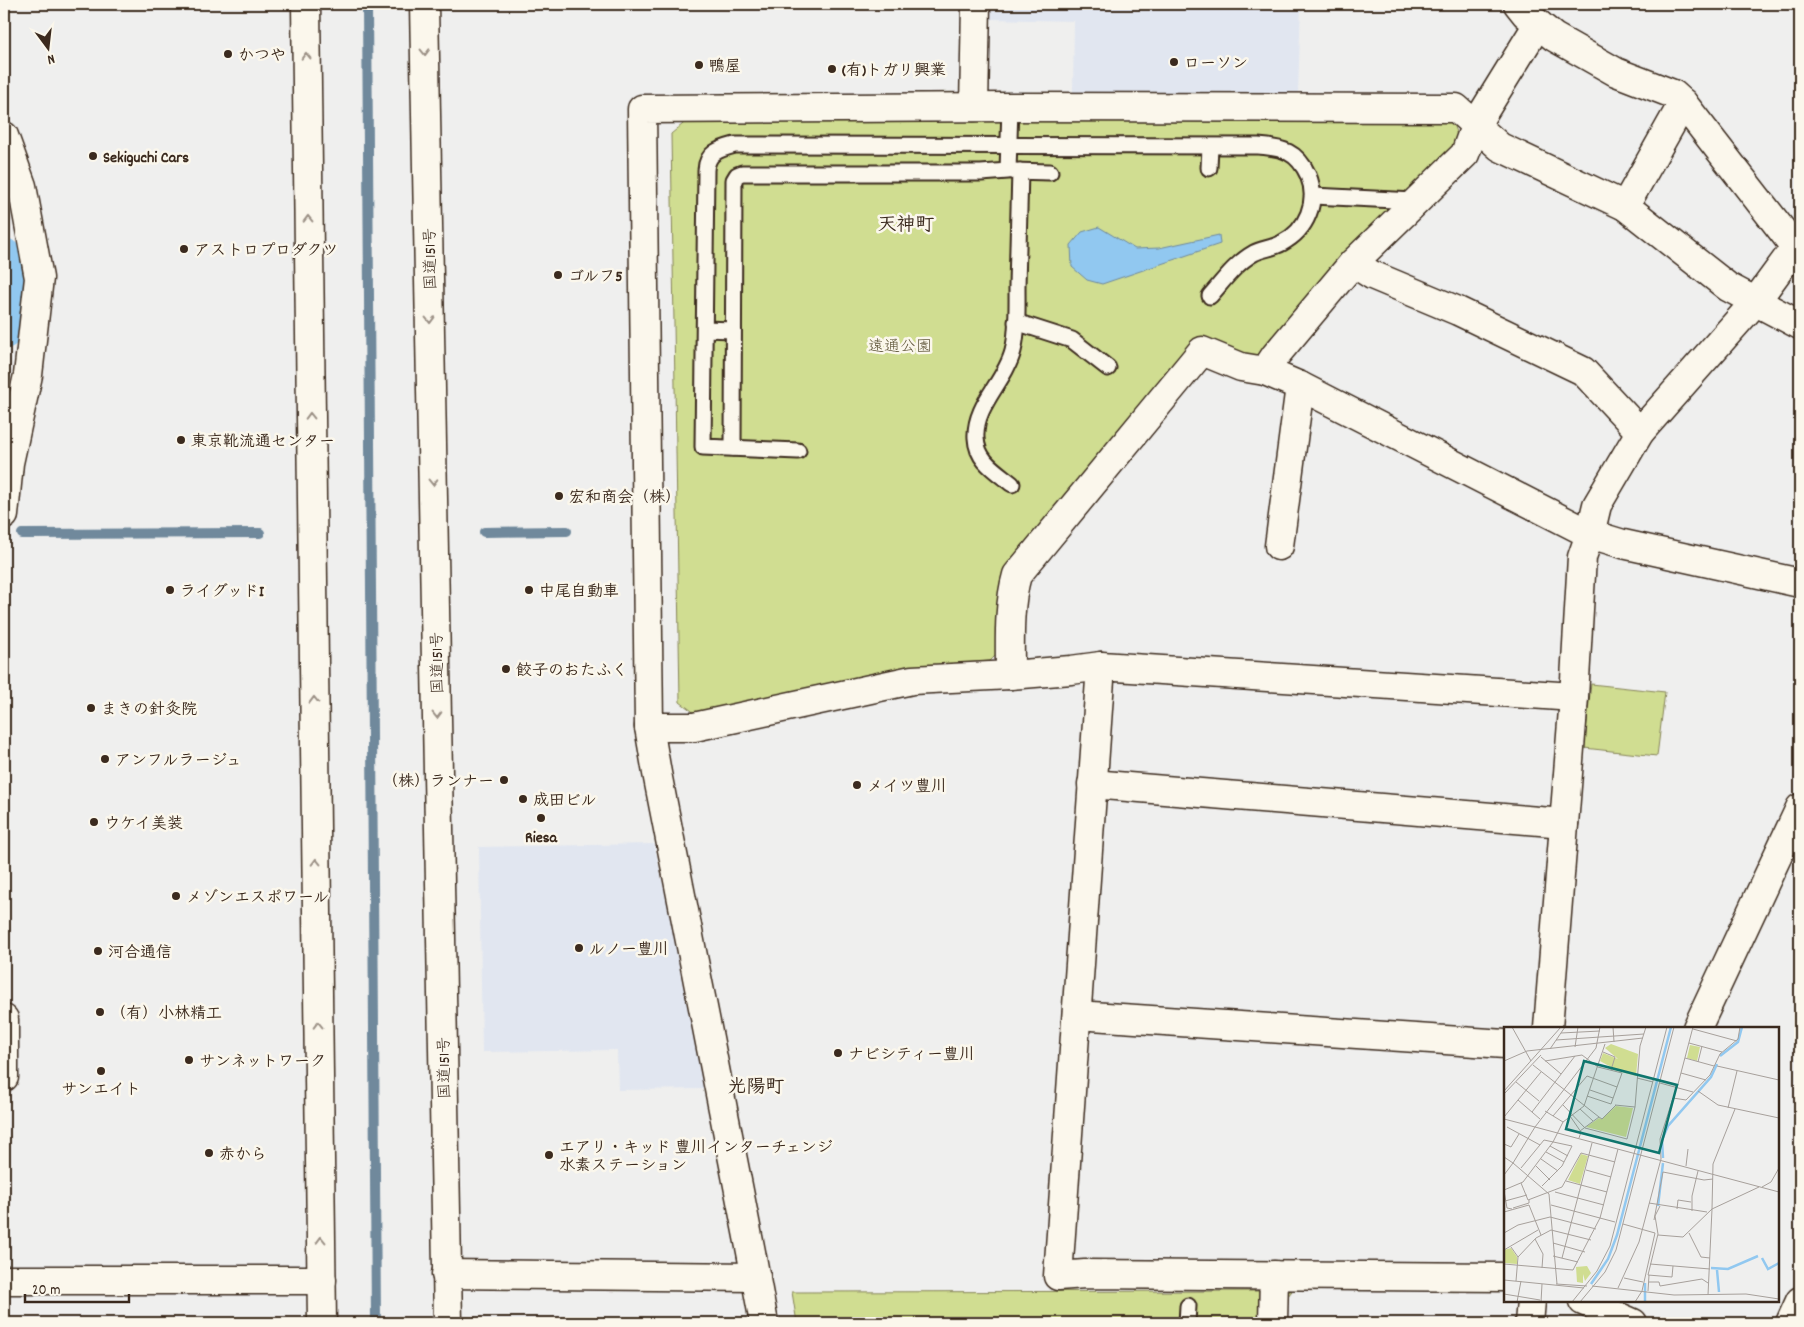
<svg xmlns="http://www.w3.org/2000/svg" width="1804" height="1327" viewBox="0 0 1804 1327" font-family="Dekko,'Klee One',sans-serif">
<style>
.built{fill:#e1e6f0}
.green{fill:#d0dd91;stroke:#868458}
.water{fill:#91c8f0;stroke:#6f899c}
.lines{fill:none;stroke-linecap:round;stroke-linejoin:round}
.stream{stroke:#6f899c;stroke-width:10}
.canal{stroke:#91c8f0;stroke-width:36}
.lane-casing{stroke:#3b2a1e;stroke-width:19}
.street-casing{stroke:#3b2a1e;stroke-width:31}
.highway-casing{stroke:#3b2a1e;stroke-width:31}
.lane{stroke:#fbf7ec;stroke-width:15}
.street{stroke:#fbf7ec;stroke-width:28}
.highway{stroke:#fbf7ec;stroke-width:28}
.oneway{stroke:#9b9085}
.poi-dot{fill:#3b2a1e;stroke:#fbf7ec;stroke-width:2}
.labels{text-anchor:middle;stroke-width:5;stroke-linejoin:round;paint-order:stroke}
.poi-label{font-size:16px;font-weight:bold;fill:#3b2a1e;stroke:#fbf7ec;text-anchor:start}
.street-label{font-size:16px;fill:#3b2a1e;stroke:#fbf7ec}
.park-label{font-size:16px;fill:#60573b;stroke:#fbf7ec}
.quarter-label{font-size:19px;font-weight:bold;fill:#3b2a1e;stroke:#fbf7ec}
.inset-river{fill:none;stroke:#91c8f0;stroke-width:2.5}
.inset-road{fill:none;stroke:#a7a09b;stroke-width:1}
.view{fill:#0f766e;fill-opacity:0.15;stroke:#0f766e;stroke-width:2.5}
.inset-edge{fill:none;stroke:#3b2a1e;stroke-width:2.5}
</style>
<rect width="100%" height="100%" fill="#efefee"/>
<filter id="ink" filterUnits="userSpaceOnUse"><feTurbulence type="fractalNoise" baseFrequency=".02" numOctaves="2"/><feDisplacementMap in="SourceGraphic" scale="10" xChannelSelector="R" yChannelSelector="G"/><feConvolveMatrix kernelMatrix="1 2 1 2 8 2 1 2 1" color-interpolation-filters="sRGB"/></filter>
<g filter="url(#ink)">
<g class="built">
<path d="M 989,4 L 1301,4 L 1298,93 L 1073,92 L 1074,21 L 989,19 Z"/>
<path d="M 654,844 L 709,1089 L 618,1090 L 617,1050 L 482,1052 L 479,847 Z"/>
</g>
<g class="green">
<path d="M 689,119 L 1452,121 L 1459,141 L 1262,354 L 1242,358 L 1198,340 L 1008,571 L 1001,650 L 990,661 L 907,667 L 696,714 L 680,702 L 671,134 Z"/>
<path d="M 1591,684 L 1665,692 L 1657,756 L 1584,748 Z"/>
<path d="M 1292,1291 L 1282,1303 L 1282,1323 L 797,1323 L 792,1292 Z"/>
</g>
<path class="water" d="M 1099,227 L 1135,249 L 1159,248 L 1219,235 L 1220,244 L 1102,284 L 1087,280 L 1072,267 L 1071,245 L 1082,232 Z"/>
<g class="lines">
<g class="stream">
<path d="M 367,4 L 376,1323"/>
<path d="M 484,532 L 567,531"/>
<path d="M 22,534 L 260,533"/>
</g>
<path class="canal" d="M 4,256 C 12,280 9,306 4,331"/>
<g class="lane-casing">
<g id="lane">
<path d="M 1209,168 L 1210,147"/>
<path d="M 1012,171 L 1050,172"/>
<path d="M 1313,196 L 1415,201"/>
<path d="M 1016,322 L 1072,340 L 1108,368"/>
<path d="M 705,329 L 733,330"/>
<path d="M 733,448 L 734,180 L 737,175 L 742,173 L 981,173 L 1008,171 L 1010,107"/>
<path d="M 798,451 L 703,447 L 706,170 C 707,152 720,149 735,145 L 1258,146 C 1283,148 1297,151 1308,175 C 1319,201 1307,230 1282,243 C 1273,248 1262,249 1254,253 C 1236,263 1223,281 1210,296"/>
<path d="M 1012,484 C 996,471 977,461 976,438 C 974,405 1005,382 1013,351 C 1018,331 1017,307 1017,286 C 1018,248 1019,210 1020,171"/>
<path d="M 1187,1323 L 1188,1306"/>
</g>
</g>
<g class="street-casing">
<g id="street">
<path d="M 1518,4 L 1526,14 L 1554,37 L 1616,72 L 1673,94 L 1683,103 L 1795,247"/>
<path d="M 1538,24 L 1475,126 L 1465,154 L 1353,263 L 1275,356 L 1265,371 L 1300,386 L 1590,534 L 1623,544 L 1800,583"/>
<path d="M 974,107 L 976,4"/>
<path d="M 4,136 L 22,186 L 39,278 L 28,375 L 9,463 L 4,515"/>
<path d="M 1625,206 L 1683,103"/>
<path d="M 1353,263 L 1372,275 L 1458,311 L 1583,371 L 1640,432"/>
<path d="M 1279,546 L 1300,386"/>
<path d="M 1010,675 C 1010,643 1008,606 1017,575 L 1202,351 L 1241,367 L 1265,371"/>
<path d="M 649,727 L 694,727 L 912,680 L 1010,675 L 1071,670 L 1101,666"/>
<path d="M 1092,784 L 1564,823"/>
<path d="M 1077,1015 L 1505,1044"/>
<path d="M 4,1019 L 4,1077"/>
<path d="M 1548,1028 L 1574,697 L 1582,557 L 1590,534 L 1597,505 L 1640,432 L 1756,301 L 1800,241"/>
<path d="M 1697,1028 L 1800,808"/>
<path d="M 446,1274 L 756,1277"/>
<path d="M 1505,1277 L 1085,1274 L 1058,1276 L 1101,666 L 1574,697"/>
<path d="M 4,1280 L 322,1280"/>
<path d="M 1583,1301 L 1633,1323"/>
<path d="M 764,1323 L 751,1252 L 657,773 L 649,727 L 642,109 L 1010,107 L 1456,108 L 1500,147 L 1625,206 L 1728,287 L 1800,325"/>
<path d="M 1273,1323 L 1274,1275"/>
<path d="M 1529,1323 L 1531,1301"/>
<path d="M 1790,1323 L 1800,1301"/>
</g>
</g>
<g class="highway-casing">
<g id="highway">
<path d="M 306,4 L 322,1323"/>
<path d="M 424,4 L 448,1323"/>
</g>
</g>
<use href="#lane" class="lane"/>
<use href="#street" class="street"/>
<use href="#highway" class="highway"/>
</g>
<defs><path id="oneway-chevron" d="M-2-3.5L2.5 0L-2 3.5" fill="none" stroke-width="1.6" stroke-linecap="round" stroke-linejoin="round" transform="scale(1.25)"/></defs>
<g class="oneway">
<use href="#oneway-chevron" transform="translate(425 52) rotate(89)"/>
<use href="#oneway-chevron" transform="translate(306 56) rotate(-91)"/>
<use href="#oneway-chevron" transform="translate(308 219) rotate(-91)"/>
<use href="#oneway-chevron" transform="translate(430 320) rotate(89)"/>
<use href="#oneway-chevron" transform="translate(310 416) rotate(-91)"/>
<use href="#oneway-chevron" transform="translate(433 482) rotate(89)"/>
<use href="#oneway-chevron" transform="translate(314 700) rotate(-91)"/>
<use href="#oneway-chevron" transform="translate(437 715) rotate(89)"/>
<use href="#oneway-chevron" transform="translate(316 862) rotate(-91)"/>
<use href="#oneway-chevron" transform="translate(318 1025) rotate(-91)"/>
<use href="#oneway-chevron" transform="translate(321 1240) rotate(-91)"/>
</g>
</g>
<g class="poi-dot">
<circle cx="228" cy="54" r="5"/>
<circle cx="1174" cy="62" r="5"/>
<circle cx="699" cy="65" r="5"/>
<circle cx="832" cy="69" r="5"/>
<circle cx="93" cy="156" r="5"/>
<circle cx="184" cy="249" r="5"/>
<circle cx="558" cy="275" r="5"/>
<circle cx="181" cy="440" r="5"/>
<circle cx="559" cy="496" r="5"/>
<circle cx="170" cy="590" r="5"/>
<circle cx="529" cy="590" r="5"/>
<circle cx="506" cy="669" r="5"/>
<circle cx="91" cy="708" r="5"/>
<circle cx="105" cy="759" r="5"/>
<circle cx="504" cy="780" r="5"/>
<circle cx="857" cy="785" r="5"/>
<circle cx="523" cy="799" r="5"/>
<circle cx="541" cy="818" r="5"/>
<circle cx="94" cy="822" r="5"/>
<circle cx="176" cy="896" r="5"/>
<circle cx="579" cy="948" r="5"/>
<circle cx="98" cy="951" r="5"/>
<circle cx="100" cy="1012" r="5"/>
<circle cx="838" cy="1053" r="5"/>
<circle cx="189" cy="1060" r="5"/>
<circle cx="101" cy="1071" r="5"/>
<circle cx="209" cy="1153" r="5"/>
<circle cx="549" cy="1155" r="5"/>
</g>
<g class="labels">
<g class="poi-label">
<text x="238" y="60">かつや</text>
<text x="1184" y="68">ローソン</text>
<text x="709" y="71">鴨屋</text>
<text x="842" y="75">(有)トガリ興業</text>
<text x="103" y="162">Sekiguchi Cars</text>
<text x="194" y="255">アストロプロダクツ</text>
<text x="568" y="281">ゴルフ5</text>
<text x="191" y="446">東京靴流通センター</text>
<text x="569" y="502">宏和商会（株）</text>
<text x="180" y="596">ライグッドI</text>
<text x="539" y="596">中尾自動車</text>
<text x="516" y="675">餃子のおたふく</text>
<text x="101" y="714">まきの針灸院</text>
<text x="115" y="765">アンフルラージュ</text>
<text x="494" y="786" text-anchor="end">（株）ランナー</text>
<text x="867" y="791">メイツ豊川</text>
<text x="533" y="805">成田ビル</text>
<text x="104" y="828">ウケイ美装</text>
<text x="541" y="842" text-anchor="middle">Riesa</text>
<text x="186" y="902">メゾンエスポワール</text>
<text x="589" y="954">ルノー豊川</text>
<text x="108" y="957">河合通信</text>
<text x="110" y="1018">（有）小林精工</text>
<text x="848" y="1059">ナビシティー豊川</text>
<text x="199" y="1066">サンネットワーク</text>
<text x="101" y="1094" text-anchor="middle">サンエイト</text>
<text x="559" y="1152">エアリ・キッド 豊川インターチェンジ<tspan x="559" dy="18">水素ステーション</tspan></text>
<text x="219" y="1159">赤から</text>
</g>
<g class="street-label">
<text transform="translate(429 259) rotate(-91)" y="6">国道151号</text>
<text transform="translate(436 663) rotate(-91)" y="6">国道151号</text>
<text transform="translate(443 1068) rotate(-91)" y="6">国道151号</text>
</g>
<g class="park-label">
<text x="900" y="351">遠通公園</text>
</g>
<g class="quarter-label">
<text x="906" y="230">天神町</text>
<text x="756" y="1092">光陽町</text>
</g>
</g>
<g transform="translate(1504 1027)">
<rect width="275" height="275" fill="#efefee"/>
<path d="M 107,17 L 134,27 L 132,49 L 106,42 L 107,40 L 96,34 L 99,26 L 114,32 L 101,21 ZM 186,18 L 196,20 L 193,34 L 183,31 ZM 112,79 L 129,81 L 122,110 L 82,100 L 95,91 L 98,92 ZM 77,127 L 84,129 L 76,157 L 64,153 ZM 7,221 L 13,230 L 13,237 L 0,236 L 0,223 ZM 83,239 L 87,246 L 81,254 L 79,247 L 79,256 L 73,255 L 72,240 Z" fill="#d0dd91"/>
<path class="inset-river" d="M 216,29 L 234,15 L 238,0M 159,131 L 158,113 L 164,99 L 207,50 L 213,37M 154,179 L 159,136M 258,231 L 264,242 L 275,236M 207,241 L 224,242 L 254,229M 213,243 L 215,265M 141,256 L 141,275M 87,257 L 104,232 L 113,208 L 167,0"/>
<path class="inset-road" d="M 8,0 L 27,34M 109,0 L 110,15M 189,2 L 233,14M 57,6 L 96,4M 52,13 L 140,7M 185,16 L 218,25M 71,20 L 74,0M 46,22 L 61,0M 99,25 L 111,30 L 107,43M 37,30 L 57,47M 181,31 L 210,39M 0,34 L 23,24 L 139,11M 41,34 L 78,28 L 94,40 L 118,46 L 107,77 L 83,69M 194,35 L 198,19M 29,38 L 95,90 L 76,104M 213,39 L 275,53M 177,46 L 202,53M 133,51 L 149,55M 12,55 L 35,74M 156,56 L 189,65M 173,61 L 189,0M 86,63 L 109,71M 0,64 L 57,0M 194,64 L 214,78 L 275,91M 0,67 L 37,28M 14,73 L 36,92M 59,78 L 81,101 L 123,112 L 131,80 L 136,19 L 142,0M 111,78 L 131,80M 224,81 L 233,44M 76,82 L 89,94M 41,84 L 59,95M 28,85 L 71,29M 49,89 L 83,49 L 113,60M 66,89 L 77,105 L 75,111M 0,90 L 37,45M 95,90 L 98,92 L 112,78M 0,92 L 31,100 L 92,21 L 96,0M 3,100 L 36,118M 0,117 L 7,120 L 15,107M 46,119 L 64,129M 42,125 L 60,135M 0,130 L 9,136 L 31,100 L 275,165M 37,132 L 54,144M 32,139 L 46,153M 182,139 L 184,122M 17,141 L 40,113 L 68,119 L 58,139 L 38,159M 82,143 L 107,150M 0,148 L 9,136 L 45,167 L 53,257M 62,154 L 103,165M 17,156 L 24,173 L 58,160 L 77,126 L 111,135M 258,160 L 267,155 L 275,141M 0,163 L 19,155 L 49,115 L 59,95 L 80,79 L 101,17M 0,164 L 3,181 L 8,182M 51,165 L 100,178M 1,174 L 23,168M 145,176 L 203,185M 47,178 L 111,195M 156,179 L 151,189 L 154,207 L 144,248 L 168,250 L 169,239M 9,181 L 25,176 L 25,173M 173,182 L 174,173 L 187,175M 188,184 L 188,169 L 194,144M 0,185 L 25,178 L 37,208M 150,193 L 159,145 L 200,153 L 209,152M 119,197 L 151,206 L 138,264 L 131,275M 0,206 L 14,198 L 46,190 L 92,202M 185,206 L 197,230 L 206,231M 154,208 L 179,210 L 208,182 L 209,137 L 231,82M 31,212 L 39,227 L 38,241M 49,216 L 81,225M 7,220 L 14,230 L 12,254M 0,223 L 34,203M 49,229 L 74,235M 14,230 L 32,211 L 47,203 L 87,213M 58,231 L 88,116M 0,237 L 69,243 L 96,191 L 114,122M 146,237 L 206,242M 120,251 L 139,255M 0,253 L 80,261M 145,255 L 155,255 L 156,259 L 198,252 L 204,256M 52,257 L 83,259M 88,259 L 170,268 L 242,267 L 275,272M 114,261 L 135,215 L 157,132 L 156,112 L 169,71 L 182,73 L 206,48 L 216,27 L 234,12 L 236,0M 144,264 L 145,248M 0,267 L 36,273M 204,268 L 208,182 L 255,160M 13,275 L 17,254M 37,275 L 38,257M 68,275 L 93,244 L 106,219 L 163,0M 76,275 L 101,245 L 112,223 L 170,0"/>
<path class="view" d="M 80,34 L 173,58 L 155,126 L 62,102 Z"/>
<rect width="275" height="275" class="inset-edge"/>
</g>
<rect width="1804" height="1327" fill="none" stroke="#fbf7ec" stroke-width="20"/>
<rect x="10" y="10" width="1784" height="1307" fill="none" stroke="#3b2a1e" stroke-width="2" filter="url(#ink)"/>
<g transform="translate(48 48) rotate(165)" stroke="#fbf7ec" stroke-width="4" paint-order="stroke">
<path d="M0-4L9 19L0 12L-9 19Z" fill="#3b2a1e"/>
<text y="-8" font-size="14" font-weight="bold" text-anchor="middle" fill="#3b2a1e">N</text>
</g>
<path d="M25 1294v8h104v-8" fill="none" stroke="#3b2a1e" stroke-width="2.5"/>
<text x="32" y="1294" font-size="15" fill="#3b2a1e" stroke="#fbf7ec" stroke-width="4" paint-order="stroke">20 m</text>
</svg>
